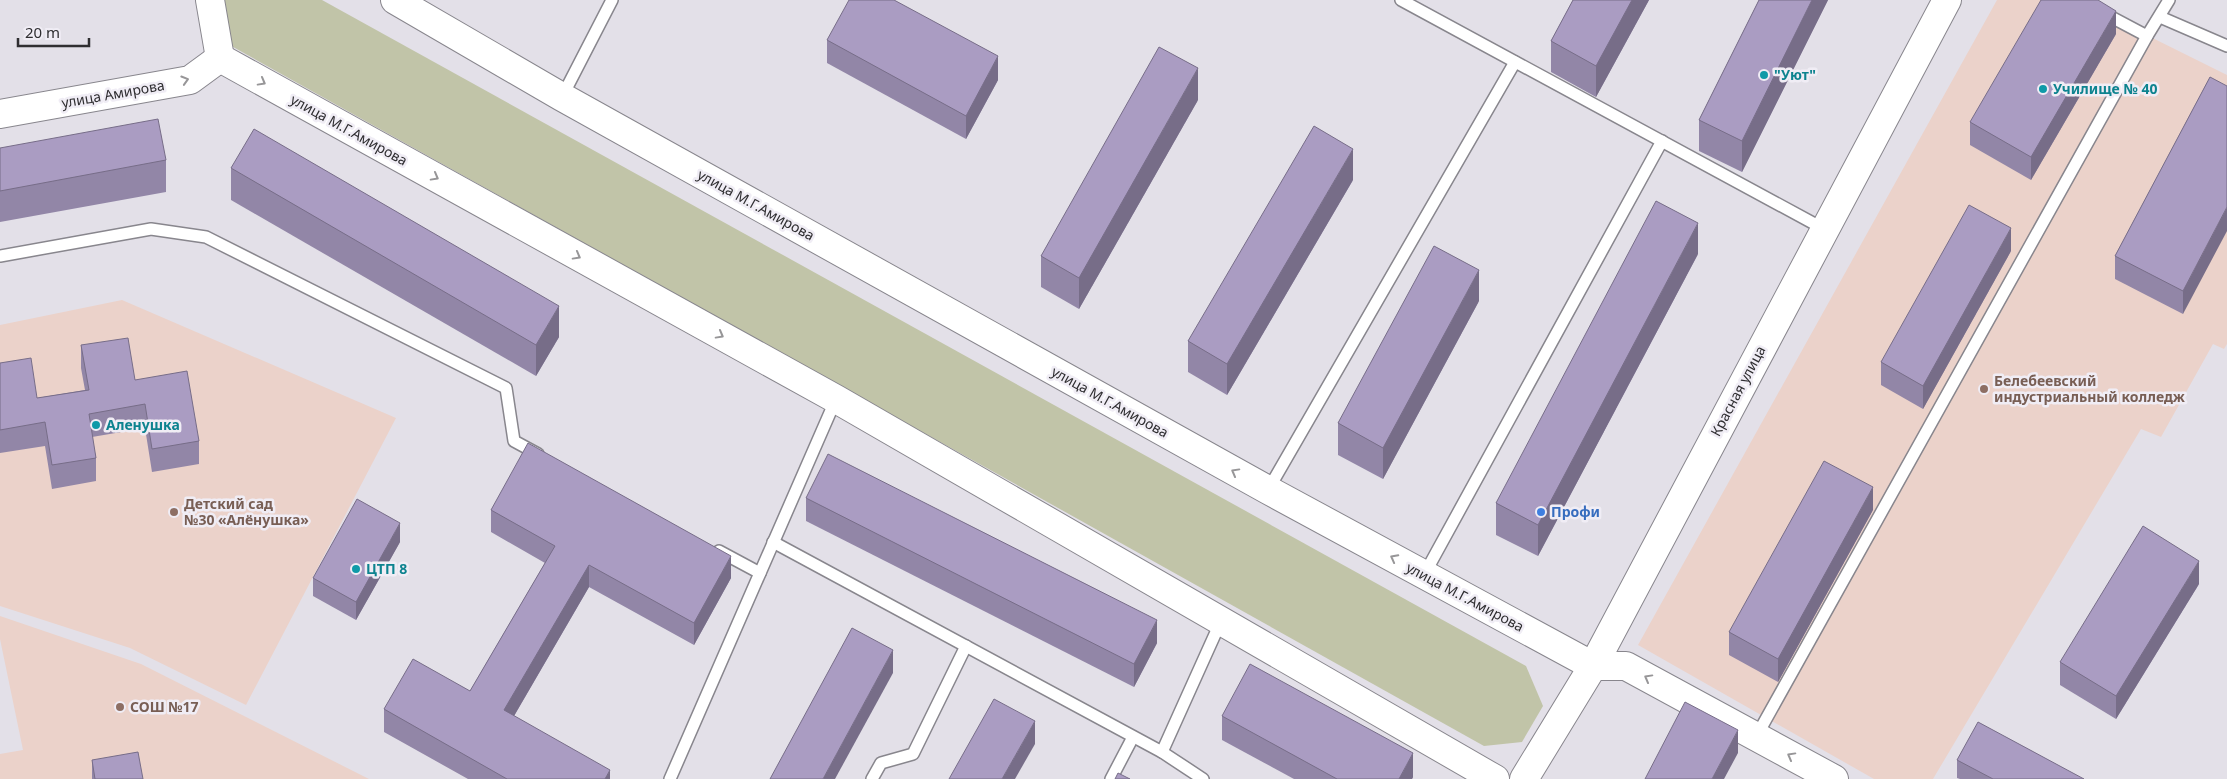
<svg xmlns="http://www.w3.org/2000/svg" width="2227" height="779" viewBox="0 0 2227 779" font-family="'Noto Sans',sans-serif">
<style>
.education{fill:#ebd2ca}
.green{fill:#c1c4a8}
.lines{fill:none;stroke-linecap:round;stroke-linejoin:round}
.service-casing{stroke:#88868d;stroke-width:14}
.tertiary-casing{stroke:#88868d;stroke-width:30}
.service{stroke:#fff;stroke-width:11}
.tertiary{stroke:#fff;stroke-width:28}
.wall{fill:#9286a7}
.shaded-wall{fill:#776d88}
.building{fill:#aa9cc2;stroke:#776d88}
.oneway{stroke:#979698}
.culture-dot{fill:#0f9aa8;stroke:#f0edf5;stroke-width:2}
.education-dot{fill:#8d6e63;stroke:#f0edf5;stroke-width:2}
.shop-dot{fill:#3f7fe0;stroke:#f0edf5;stroke-width:2}
.labels{text-anchor:middle;stroke-width:5;stroke-linejoin:round;paint-order:stroke}
.culture-label{font-size:14px;font-weight:bold;fill:#0d838f;stroke:#f0edf5;text-anchor:start}
.street-label{font-size:14px;fill:#2f2e31;stroke:#f0edf5}
.education-label{font-size:14px;font-weight:bold;fill:#785e54;stroke:#f0edf5;text-anchor:start}
.shop-label{font-size:14px;font-weight:bold;fill:#366cbe;stroke:#f0edf5;text-anchor:start}
</style>
<rect width="100%" height="100%" fill="#e3e0e8"/>
<g class="education">
<path d="M 1997,0 L 2076,0 L 2227,75 L 2227,344 L 2224,349 L 2213,344 L 2161,437 L 2141,429 L 1933,779 L 1874,779 L 1638,645 Z"/>
<path d="M 122,300 L 396,418 L 246,705 L 130,648 L 0,606 L 0,325 Z"/>
<path d="M 0,616 L 141,664 L 369,779 L 0,779 L 0,754 L 23,750 L 0,639 Z"/>
</g>
<path class="green" d="M 210,0 L 322,0 L 1526,666 L 1543,706 L 1522,742 L 1484,746 L 226,43 Z"/>
<g class="lines">
<g class="service-casing">
<g id="service">
<path d="M 1401,0 L 1824,229"/>
<path d="M 2079,0 L 2147,36 L 2169,0"/>
<path d="M 2160,17 L 2227,46"/>
<path d="M 562,97 L 612,0"/>
<path d="M 0,256 L 151,229 L 206,237 L 506,388 L 514,441 L 538,454"/>
<path d="M 1268,490 L 1515,62"/>
<path d="M 773,542 L 1162,752 L 1221,621"/>
<path d="M 719,551 L 760,573"/>
<path d="M 1424,575 L 1662,141"/>
<path d="M 1756,737 L 2147,36"/>
<path d="M 1162,752 L 1203,779"/>
<path d="M 670,779 L 836,399"/>
<path d="M 872,779 L 881,763 L 913,754 L 966,646"/>
<path d="M 1111,779 L 1133,737"/>
</g>
</g>
<g class="tertiary-casing">
<g id="tertiary">
<path d="M 210,0 L 220,58"/>
<path d="M 395,0 L 562,97 L 1268,490 L 1593,666 L 1626,666 L 1834,779"/>
<path d="M 220,58 L 836,399 L 1495,779"/>
<path d="M 0,114 L 190,80 L 220,58"/>
<path d="M 1524,779 L 1593,666 L 1947,0"/>
</g>
</g>
<use href="#service" class="service"/>
<use href="#tertiary" class="tertiary"/>
</g>
<g class="wall">
<path d="M 1573,0 L 1649,0 L 1596,97 L 1551,72 L 1551,41 Z"/>
<path d="M 1759,0 L 1828,0 L 1742,172 L 1699,151 L 1699,120 Z"/>
<path d="M 2116,34 L 2031,180 L 1970,145 L 1970,122 Z"/>
<path d="M 827,40 L 998,80 L 966,139 L 827,63 Z"/>
<path d="M 2210,77 L 2183,314 L 2115,279 L 2115,256 Z"/>
<path d="M 1198,100 L 1079,309 L 1041,287 L 1041,256 Z"/>
<path d="M 0,148 L 166,160 L 166,192 L 0,222 Z"/>
<path d="M 231,168 L 559,337 L 536,376 L 231,200 Z"/>
<path d="M 1353,180 L 1227,395 L 1188,372 L 1188,341 Z"/>
<path d="M 2011,251 L 1923,409 L 1881,385 L 1881,362 Z"/>
<path d="M 1698,254 L 1538,556 L 1496,535 L 1496,503 Z"/>
<path d="M 1479,301 L 1383,479 L 1338,455 L 1338,423 Z"/>
<path d="M 81,345 L 135,380 L 199,441 L 199,464 L 152,472 L 145,428 L 92,437 L 96,458 L 96,481 L 52,489 L 45,446 L 0,453 L 0,363 L 37,398 L 85,390 L 81,368 Z"/>
<path d="M 806,498 L 1157,643 L 1134,687 L 806,521 Z"/>
<path d="M 491,510 L 731,578 L 694,645 L 589,587 L 514,716 L 610,779 L 468,779 L 384,732 L 384,709 L 470,691 L 545,563 L 491,532 Z"/>
<path d="M 1873,510 L 1778,682 L 1729,655 L 1729,632 Z"/>
<path d="M 400,542 L 356,620 L 313,596 L 313,578 Z"/>
<path d="M 2199,584 L 2116,719 L 2060,685 L 2060,662 Z"/>
<path d="M 1222,716 L 1413,777 L 1412,779 L 1294,779 L 1222,740 Z"/>
<path d="M 92,760 L 143,779 L 92,779 Z"/>
<path d="M 1957,760 L 2084,779 L 1960,779 L 1957,778 Z"/>
</g>
<g class="shaded-wall">
<path d="M 1632,0 L 1649,0 L 1596,97 L 1596,66 Z"/>
<path d="M 1812,0 L 1828,0 L 1742,172 L 1742,141 Z"/>
<path d="M 2116,11 L 2116,34 L 2031,180 L 2031,157 Z"/>
<path d="M 998,56 L 998,80 L 966,139 L 966,116 Z"/>
<path d="M 1198,68 L 1198,100 L 1079,309 L 1079,278 Z"/>
<path d="M 1353,149 L 1353,180 L 1227,395 L 1227,364 Z"/>
<path d="M 2227,207 L 2227,231 L 2183,314 L 2183,291 Z"/>
<path d="M 1698,223 L 1698,254 L 1538,556 L 1538,525 Z"/>
<path d="M 2011,228 L 2011,251 L 1923,409 L 1923,386 Z"/>
<path d="M 1479,270 L 1479,301 L 1383,479 L 1383,448 Z"/>
<path d="M 559,306 L 559,337 L 536,376 L 536,345 Z"/>
<path d="M 1873,487 L 1873,510 L 1778,682 L 1778,659 Z"/>
<path d="M 400,523 L 400,542 L 356,620 L 356,602 Z"/>
<path d="M 731,556 L 731,578 L 694,645 L 694,623 Z"/>
<path d="M 2199,561 L 2199,584 L 2116,719 L 2116,696 Z"/>
<path d="M 589,565 L 589,587 L 504,733 L 504,710 Z"/>
<path d="M 1157,620 L 1157,643 L 1134,687 L 1134,664 Z"/>
<path d="M 893,650 L 893,673 L 835,779 L 823,779 Z"/>
<path d="M 1035,721 L 1035,744 L 1015,779 L 1002,779 Z"/>
<path d="M 1738,730 L 1738,753 L 1724,779 L 1712,779 Z"/>
<path d="M 1413,753 L 1413,777 L 1412,779 L 1399,779 Z"/>
<path d="M 610,770 L 610,779 L 605,779 Z"/>
</g>
<g class="building">
<path d="M 849,0 L 894,0 L 998,56 L 966,116 L 827,40 Z"/>
<path d="M 1573,0 L 1632,0 L 1596,66 L 1551,41 Z"/>
<path d="M 1759,0 L 1812,0 L 1742,141 L 1699,120 Z"/>
<path d="M 2041,0 L 2098,0 L 2116,11 L 2031,157 L 1970,122 Z"/>
<path d="M 1159,47 L 1198,68 L 1079,278 L 1041,256 Z"/>
<path d="M 2210,77 L 2227,86 L 2227,207 L 2183,291 L 2115,256 Z"/>
<path d="M 158,119 L 166,160 L 0,191 L 0,148 Z"/>
<path d="M 1314,126 L 1353,149 L 1227,364 L 1188,341 Z"/>
<path d="M 254,129 L 559,306 L 536,345 L 231,168 Z"/>
<path d="M 1656,201 L 1698,223 L 1538,525 L 1496,503 Z"/>
<path d="M 1969,205 L 2011,228 L 1923,386 L 1881,362 Z"/>
<path d="M 1434,246 L 1479,270 L 1383,448 L 1338,423 Z"/>
<path d="M 128,338 L 135,380 L 187,371 L 199,441 L 152,449 L 145,404 L 89,414 L 96,458 L 52,465 L 45,422 L 0,430 L 0,363 L 31,358 L 37,398 L 89,390 L 81,345 Z"/>
<path d="M 528,443 L 731,556 L 694,623 L 589,565 L 504,710 L 610,770 L 605,779 L 507,779 L 384,709 L 413,659 L 470,691 L 555,546 L 491,510 Z"/>
<path d="M 828,454 L 1157,620 L 1134,664 L 806,498 Z"/>
<path d="M 1824,461 L 1873,487 L 1778,659 L 1729,632 Z"/>
<path d="M 357,499 L 400,523 L 356,602 L 313,578 Z"/>
<path d="M 2143,526 L 2199,561 L 2116,696 L 2060,662 Z"/>
<path d="M 852,628 L 893,650 L 823,779 L 770,779 Z"/>
<path d="M 1250,664 L 1413,753 L 1399,779 L 1337,779 L 1222,716 Z"/>
<path d="M 994,699 L 1035,721 L 1002,779 L 949,779 Z"/>
<path d="M 1685,702 L 1738,730 L 1712,779 L 1645,779 Z"/>
<path d="M 1978,722 L 2084,779 L 1993,779 L 1957,760 Z"/>
<path d="M 138,752 L 143,779 L 95,779 L 92,760 Z"/>
<path d="M 1118,773 L 1130,779 L 1115,779 Z"/>
</g>
<defs><path id="oneway-chevron" d="M-2-3.5L2.5 0L-2 3.5" fill="none" stroke-width="1.6" stroke-linecap="round" stroke-linejoin="round" transform="scale(1.25)"/></defs>
<g class="oneway">
<use href="#oneway-chevron" transform="translate(185 80) rotate(-17)"/>
<use href="#oneway-chevron" transform="translate(262 82) rotate(29)"/>
<use href="#oneway-chevron" transform="translate(435 177) rotate(29)"/>
<use href="#oneway-chevron" transform="translate(577 256) rotate(29)"/>
<use href="#oneway-chevron" transform="translate(720 335) rotate(29)"/>
<use href="#oneway-chevron" transform="translate(1235 472) rotate(-151)"/>
<use href="#oneway-chevron" transform="translate(1394 558) rotate(-152)"/>
<use href="#oneway-chevron" transform="translate(1648 678) rotate(-151)"/>
<use href="#oneway-chevron" transform="translate(1791 756) rotate(-151)"/>
</g>
<g class="culture-dot">
<circle cx="1764" cy="75" r="5"/>
<circle cx="2043" cy="89" r="5"/>
<circle cx="96" cy="425" r="5"/>
<circle cx="356" cy="569" r="5"/>
</g>
<g class="education-dot">
<circle cx="1984" cy="389" r="5"/>
<circle cx="174" cy="512" r="5"/>
<circle cx="120" cy="707" r="5"/>
</g>
<circle class="shop-dot" cx="1541" cy="512" r="5"/>
<g class="labels">
<g class="culture-label">
<text x="1774" y="80">"Уют"</text>
<text x="2053" y="94">Училище № 40</text>
<text x="106" y="430">Аленушка</text>
<text x="366" y="574">ЦТП 8</text>
</g>
<g class="street-label">
<text transform="translate(113 94) rotate(-10)" y="5">улица Амирова</text>
<text transform="translate(349 130) rotate(29)" y="5">улица М.Г.Амирова</text>
<text transform="translate(756 205) rotate(29)" y="5">улица М.Г.Амирова</text>
<text transform="translate(1738 391) rotate(-62)" y="5">Красная улица</text>
<text transform="translate(1110 402) rotate(29)" y="5">улица М.Г.Амирова</text>
<text transform="translate(1465 597) rotate(28)" y="5">улица М.Г.Амирова</text>
</g>
<g class="education-label">
<text x="1994" y="386">Белебеевский<tspan x="1994" dy="16">индустриальный колледж</tspan></text>
<text x="184" y="509">Детский сад<tspan x="184" dy="16">№30 «Алёнушка»</tspan></text>
<text x="130" y="712">СОШ №17</text>
</g>
<g class="shop-label">
<text x="1551" y="517">Профи</text>
</g>
</g>
<path d="M18 38v8h71v-8" fill="none" stroke="#2f2e31" stroke-width="2.5"/>
<text x="25" y="38" font-size="15" fill="#2f2e31" stroke="#f0edf5" stroke-width="4" paint-order="stroke">20 m</text>
</svg>
